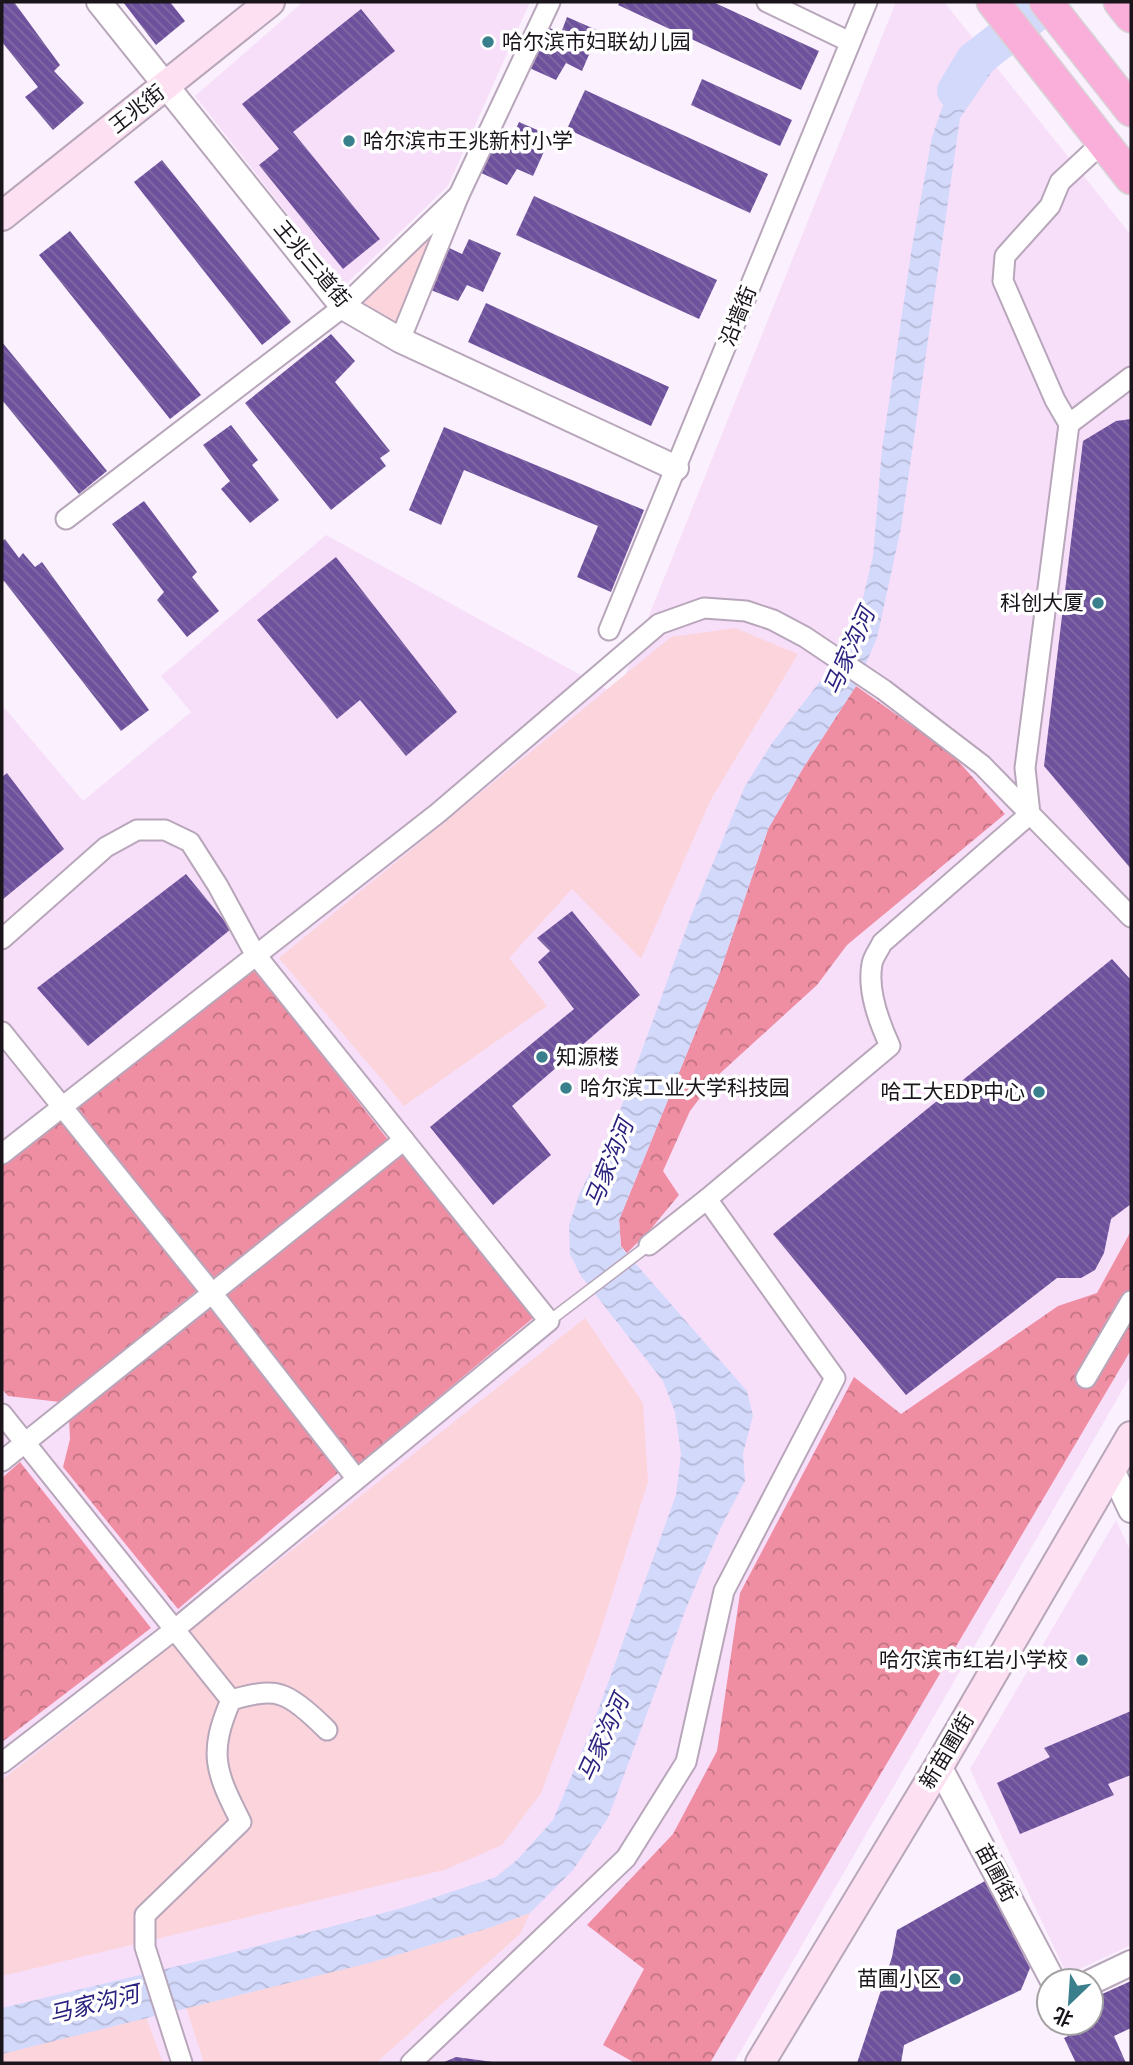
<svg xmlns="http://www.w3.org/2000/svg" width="1133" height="2065" viewBox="0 0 1133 2065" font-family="'PT Serif','Noto Sans SC',serif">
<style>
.built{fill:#f7dffa}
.forest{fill:url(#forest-crowns)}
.green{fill:#fcd4db}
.water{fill:url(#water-waves)}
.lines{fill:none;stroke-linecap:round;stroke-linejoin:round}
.river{stroke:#d3d9fb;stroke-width:38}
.building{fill:url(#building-back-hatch)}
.service-casing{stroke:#b8a6ba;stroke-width:13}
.minor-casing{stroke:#b8a6ba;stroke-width:23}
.tertiary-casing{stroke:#b8a6ba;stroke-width:28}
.secondary-casing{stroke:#b8a6ba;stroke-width:32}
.trunk-casing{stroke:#d6d5d6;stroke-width:35}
.service{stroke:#fff;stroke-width:10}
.minor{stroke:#fff;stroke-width:19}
.tertiary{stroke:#fff;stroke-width:24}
.secondary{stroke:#fde0f1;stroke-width:28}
.trunk{stroke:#faaeda;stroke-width:32}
.poi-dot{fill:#397f8c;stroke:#fff;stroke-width:2.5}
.labels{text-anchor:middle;stroke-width:7;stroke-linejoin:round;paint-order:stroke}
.poi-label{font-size:21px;fill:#1a141b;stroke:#fff;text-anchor:start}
.street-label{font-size:21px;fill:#1a141b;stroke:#fff}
.water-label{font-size:23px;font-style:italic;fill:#29217e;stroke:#fff}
</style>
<defs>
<pattern id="forest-crowns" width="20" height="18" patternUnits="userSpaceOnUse" patternTransform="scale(1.75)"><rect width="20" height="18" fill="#ef8ea3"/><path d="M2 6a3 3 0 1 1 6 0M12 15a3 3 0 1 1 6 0" fill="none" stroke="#c17384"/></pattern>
<pattern id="water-waves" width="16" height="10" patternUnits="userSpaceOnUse" patternTransform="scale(1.75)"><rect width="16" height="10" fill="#d3d9fb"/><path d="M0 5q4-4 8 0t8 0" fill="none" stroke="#b5b9d7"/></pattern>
<pattern id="building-back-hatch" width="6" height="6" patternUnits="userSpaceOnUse" patternTransform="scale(1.75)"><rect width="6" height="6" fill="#6e519c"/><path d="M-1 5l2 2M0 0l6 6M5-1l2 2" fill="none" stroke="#816ba4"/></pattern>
</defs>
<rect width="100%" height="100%" fill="#fbf0fd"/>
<g class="built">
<path d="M 303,2 L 530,2 L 448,186 L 344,286 L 195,96 Z"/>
<path d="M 896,2 L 944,2 L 1131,235 L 1131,1375 L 734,2063 L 2,2063 L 2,705 L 83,801 L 191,712 L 161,676 L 326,535 L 617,695 Z"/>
<path d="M 1116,1520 L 1131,1552 L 1131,1945 L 1067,1975 L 970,1769 Z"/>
</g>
<g class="forest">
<path d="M 856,686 L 952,754 L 1005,814 L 847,945 L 817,985 L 715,1078 L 690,1111 L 663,1171 L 679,1195 L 650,1230 L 627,1253 L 621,1246 L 619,1220 L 720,972 L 768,829 L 803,768 Z"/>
<path d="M 253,967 L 389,1141 L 213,1282 L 78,1108 Z"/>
<path d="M 63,1119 L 199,1289 L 60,1402 L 8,1396 L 2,1389 L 2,1165 Z"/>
<path d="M 401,1153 L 533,1318 L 357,1466 L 223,1294 Z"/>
<path d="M 1131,1231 L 1131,1350 L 710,2063 L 635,2063 L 603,2045 L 644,1969 L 587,1925 L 673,1834 L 717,1751 L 740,1593 L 854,1377 L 901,1414 L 1058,1306 L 1097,1293 Z"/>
<path d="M 211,1304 L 338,1473 L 178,1609 L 63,1467 L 70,1439 L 69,1417 Z"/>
<path d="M 20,1462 L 151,1628 L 2,1742 L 2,1478 Z"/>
</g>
<g class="green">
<path d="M 441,223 L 397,332 L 343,307 Z"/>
<path d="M 735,628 L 798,654 L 710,801 L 641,959 L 572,889 L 509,958 L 547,1006 L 404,1106 L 279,958 L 671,637 Z"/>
<path d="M 585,1318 L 643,1403 L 648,1482 L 596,1645 L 541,1793 L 502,1845 L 444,1870 L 2,1976 L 2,1780 Z"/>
<path d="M 530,1913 L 520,1934 L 376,2063 L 204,2063 L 186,2007 L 489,1928 Z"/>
<path d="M 146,2017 L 163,2063 L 2,2063 L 2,2052 Z"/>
</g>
<path class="water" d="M 979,41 L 998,63 L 960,118 L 901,528 L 877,638 L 856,686 L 803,768 L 768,829 L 720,972 L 619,1220 L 621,1247 L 747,1391 L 753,1416 L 743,1453 L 745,1481 L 720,1529 L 687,1606 L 608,1818 L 573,1870 L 530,1913 L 489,1928 L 369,1963 L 2,2054 L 2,2008 L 211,1958 L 406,1907 L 496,1877 L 518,1859 L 553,1820 L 591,1730 L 676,1495 L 681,1454 L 675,1412 L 663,1381 L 581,1276 L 570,1254 L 569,1225 L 579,1195 L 619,1113 L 691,916 L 745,786 L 772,743 L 822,679 L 861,606 L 873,556 L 882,449 L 912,247 L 932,137 L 948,91 Z"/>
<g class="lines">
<path class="river" d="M 956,91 L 974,61 L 1049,2"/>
</g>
<g class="building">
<path d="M 2,2 L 14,2 L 60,65 L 54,71 L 84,103 L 53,130 L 25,97 L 38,87 L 2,42 Z"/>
<path d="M 123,2 L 170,2 L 185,21 L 156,45 Z"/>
<path d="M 620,2 L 713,2 L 819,51 L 801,90 L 618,5 Z"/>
<path d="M 361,9 L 395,51 L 293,132 L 380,239 L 343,269 L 259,165 L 279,149 L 242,104 Z"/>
<path d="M 567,17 L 599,31 L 582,71 L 566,63 L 556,80 L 525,66 L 543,25 L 561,33 Z"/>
<path d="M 702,79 L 792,120 L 780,146 L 691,105 Z"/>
<path d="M 585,90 L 768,174 L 750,213 L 567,129 Z"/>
<path d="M 519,122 L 551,136 L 533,176 L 517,169 L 507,185 L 477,171 L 495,130 L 512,138 Z"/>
<path d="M 162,160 L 291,322 L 262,345 L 134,182 Z"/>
<path d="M 534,196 L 717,280 L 699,319 L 516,235 Z"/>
<path d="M 70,231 L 201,395 L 170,419 L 39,255 Z"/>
<path d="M 469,239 L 501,253 L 483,292 L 467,285 L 458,301 L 426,288 L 445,246 L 462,254 Z"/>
<path d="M 486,303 L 669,387 L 651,426 L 468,342 Z"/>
<path d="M 331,334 L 355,361 L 335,382 L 390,451 L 380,458 L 386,466 L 331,510 L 245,403 Z"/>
<path d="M 2,342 L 107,471 L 79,494 L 2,400 Z"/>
<path d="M 1131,419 L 1131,869 L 1044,766 L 1083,441 L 1116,421 Z"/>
<path d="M 231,425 L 258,460 L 252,465 L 279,500 L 250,523 L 221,489 L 230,481 L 203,445 Z"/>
<path d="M 444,427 L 644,510 L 611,592 L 577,577 L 598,526 L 464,470 L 441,525 L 409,510 Z"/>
<path d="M 144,501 L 197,572 L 192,577 L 219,611 L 187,637 L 157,600 L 164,592 L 112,524 Z"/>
<path d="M 5,539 L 19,558 L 23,553 L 35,567 L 42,562 L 149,710 L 121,731 L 4,581 L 2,583 L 2,541 Z"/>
<path d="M 336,557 L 457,712 L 406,756 L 360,700 L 337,719 L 257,620 Z"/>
<path d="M 7,773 L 64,849 L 2,900 L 2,777 Z"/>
<path d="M 186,874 L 231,929 L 88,1046 L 37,988 Z"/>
<path d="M 572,911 L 640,995 L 512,1106 L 551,1155 L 493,1205 L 430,1127 L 574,1009 L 538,962 L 550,951 L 537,938 Z"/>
<path d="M 1112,959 L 1131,980 L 1131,1204 L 1111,1219 L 1104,1253 L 1095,1270 L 1081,1278 L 1057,1278 L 906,1395 L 773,1234 Z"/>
<path d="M 1131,1711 L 1131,1775 L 1108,1784 L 1114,1795 L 1020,1834 L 997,1783 L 1050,1757 L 1044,1748 Z"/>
<path d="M 985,1881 L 1030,1968 L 1021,1990 L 904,2045 L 901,2063 L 857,2063 L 892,1957 L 897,1930 Z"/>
<path d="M 1131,1981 L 1131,2028 L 1114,2036 L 1126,2063 L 1076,2063 L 1064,2038 L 1078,2031 L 1075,2023 L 1091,2023 L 1091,1999 Z"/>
<path d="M 456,2057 L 493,2062 L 493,2063 L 442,2063 Z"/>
</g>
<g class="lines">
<g class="service-casing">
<path id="service" d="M 549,1321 L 649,1245"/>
</g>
<g class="minor-casing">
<g id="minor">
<path d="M 767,2 L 850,42"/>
<path d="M 400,340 L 459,195 L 550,2"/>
<path d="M 1069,424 L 1131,377"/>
<path d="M 66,519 L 343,307 L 459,195"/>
<path d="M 609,630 L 867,2"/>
<path d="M 2,939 L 106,847 L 137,830 L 165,830 L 190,842 L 218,886 L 255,954 L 549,1321 L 174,1630 L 2,1763"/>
<path d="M 2,1032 L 212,1293 L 356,1478"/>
<path d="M 2,1154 L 438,813 L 659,624 L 704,608 L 746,611 L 773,620 L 805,637 L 884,690 L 982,765 L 1131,917"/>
<path d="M 649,1245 L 707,1199 L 890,1046 C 879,1022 867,991 872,964 C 873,957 879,950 882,943 L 1030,814 L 1025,768 L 1069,424 L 1055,400 L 1003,281 L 1005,256 L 1050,206 L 1060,182 L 1103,142"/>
<path d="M 1086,1378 L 1131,1301"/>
<path d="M 2,1414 L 231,1700"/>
<path d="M 2,1461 L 404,1140"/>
<path d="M 182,2063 L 145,1947 L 145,1915 L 241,1822 C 215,1771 208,1753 231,1700 C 246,1696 266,1690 281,1695 C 295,1699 317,1720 327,1730"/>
<path d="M 411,2063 L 626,1858 L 686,1762 L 724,1591 L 835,1378 L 707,1199"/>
</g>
</g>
<g class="tertiary-casing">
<g id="tertiary">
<path d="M 99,2 L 343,307 L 400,340 L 676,468"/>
<path d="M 1112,1470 L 1131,1510"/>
<path d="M 939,1766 L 1053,1981"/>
<path d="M 1091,1982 L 1131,1963"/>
</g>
</g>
<g class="secondary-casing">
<g id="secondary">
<path d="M 2,216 L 270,2"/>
<path d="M 760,2063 L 939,1766 L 1131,1436"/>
</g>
</g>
<g class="trunk-casing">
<g id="trunk">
<path d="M 993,2 L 1131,178"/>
<path d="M 1046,2 L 1131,110"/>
<path d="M 1120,2 L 1131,16"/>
</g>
</g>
<use href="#service" class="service"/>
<use href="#minor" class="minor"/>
<use href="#tertiary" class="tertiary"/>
<use href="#secondary" class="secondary"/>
<use href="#trunk" class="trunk"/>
</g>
<g class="poi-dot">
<circle cx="488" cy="42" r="7"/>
<circle cx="349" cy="141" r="7"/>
<circle cx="1098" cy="603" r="7"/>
<circle cx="542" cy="1057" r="7"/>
<circle cx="566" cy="1088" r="7"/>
<circle cx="1039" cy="1092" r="7"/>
<circle cx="1082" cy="1660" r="7"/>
<circle cx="955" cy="1979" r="7"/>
</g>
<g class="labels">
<g class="poi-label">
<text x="502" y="49">哈尔滨市妇联幼儿园</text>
<text x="363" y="148">哈尔滨市王兆新村小学</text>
<text x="1084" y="610" text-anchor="end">科创大厦</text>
<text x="556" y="1064">知源楼</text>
<text x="580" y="1095">哈尔滨工业大学科技园</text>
<text x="1025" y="1099" text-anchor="end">哈工大EDP中心</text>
<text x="1068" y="1667" text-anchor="end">哈尔滨市红岩小学校</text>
<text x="941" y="1986" text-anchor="end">苗圃小区</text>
</g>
<g class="street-label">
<text transform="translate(137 109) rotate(-38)" y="7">王兆街</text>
<text transform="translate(312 264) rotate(50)" y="7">王兆三道街</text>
<text transform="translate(738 316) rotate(-68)" y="7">沿墙街</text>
<text transform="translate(947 1751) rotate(-59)" y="7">新苗圃街</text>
<text transform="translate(996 1873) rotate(62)" y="7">苗圃街</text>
</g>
<g class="water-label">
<text transform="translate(849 651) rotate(-66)" y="8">马家沟河</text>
<text transform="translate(609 1163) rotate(-68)" y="8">马家沟河</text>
<text transform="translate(603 1738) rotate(-66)" y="8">马家沟河</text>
<text transform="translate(94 2004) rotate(-14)" y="8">马家沟河</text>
</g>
</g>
<rect width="1133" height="2065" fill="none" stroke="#1a141b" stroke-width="7"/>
<g transform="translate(1070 2002) rotate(205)"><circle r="33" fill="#ffffff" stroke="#a3a1a4" stroke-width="2"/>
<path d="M0-5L12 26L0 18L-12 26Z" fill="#397f8c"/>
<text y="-10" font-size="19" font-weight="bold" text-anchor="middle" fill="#1a141b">北</text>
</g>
</svg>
